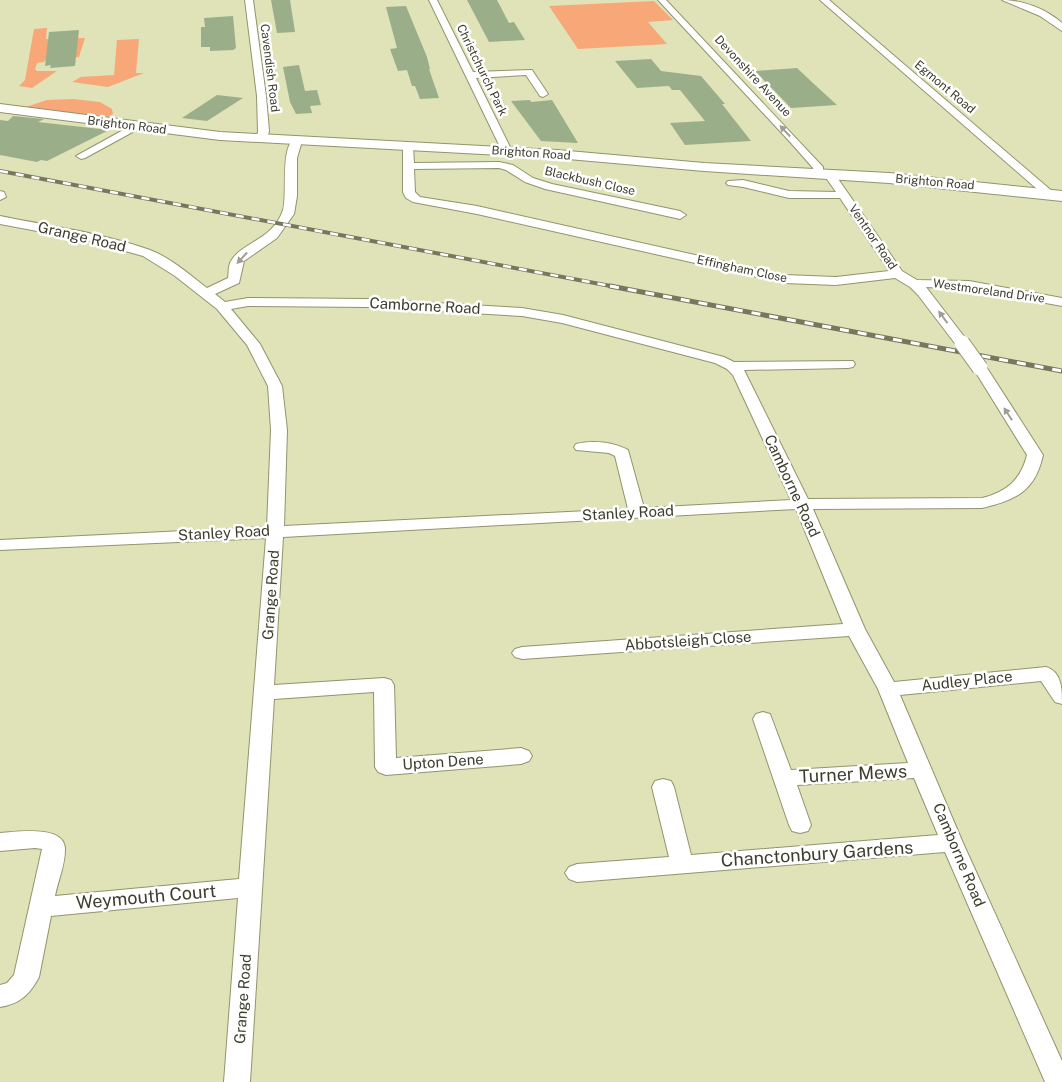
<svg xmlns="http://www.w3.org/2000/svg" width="1062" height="1082" viewBox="0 0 1062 1082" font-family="'Public Sans',sans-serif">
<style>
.green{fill:#f7a778}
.building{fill:#9bae8a}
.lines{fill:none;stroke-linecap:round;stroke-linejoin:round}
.street-casing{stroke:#92946d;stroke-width:2}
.secondary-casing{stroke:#92946d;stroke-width:2}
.street{fill:#fff;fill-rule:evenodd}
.secondary{fill:#fff;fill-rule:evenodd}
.rail-far1-casing{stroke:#76785e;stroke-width:4}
.rail-casing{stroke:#76785e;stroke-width:5}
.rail-far1{stroke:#fff;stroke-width:2.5;stroke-dasharray:8;stroke-linecap:butt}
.rail{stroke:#fff;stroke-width:3;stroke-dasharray:9;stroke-linecap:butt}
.street-bridge-casing{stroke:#92946d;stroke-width:17;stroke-linecap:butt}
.street-bridge{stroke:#fff;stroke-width:15}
.oneway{fill:#9e9e96}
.labels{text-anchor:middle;stroke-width:5;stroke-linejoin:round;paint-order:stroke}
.far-street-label{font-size:12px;fill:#3d3e2d;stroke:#fff}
.street-label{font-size:15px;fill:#3d3e2d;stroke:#fff}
.near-street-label{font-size:18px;fill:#3d3e2d;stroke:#fff}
</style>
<rect width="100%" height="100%" fill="#e0e2b8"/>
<g class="green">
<path d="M 654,1 L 673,20 L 648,22 L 667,44 L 578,49 L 549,6 Z"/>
<path d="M 47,28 L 46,39 L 85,38 L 79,57 L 45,60 L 44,62 L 37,63 L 35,69 L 37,71 L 57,71 L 32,88 L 19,86 L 25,80 L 34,29 Z"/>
<path d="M 139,39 L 136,73 L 144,73 L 108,87 L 72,82 L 81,77 L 114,75 L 117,40 Z"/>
<path d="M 73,99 L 100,102 L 112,109 L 113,114 L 106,118 L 26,107 L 47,100 Z"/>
</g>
<g class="building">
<path d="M 271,0 L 290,0 L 295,32 L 277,33 Z"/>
<path d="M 467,0 L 497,0 L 509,23 L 514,22 L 525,40 L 489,42 Z"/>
<path d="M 406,6 L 427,57 L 430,69 L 429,69 L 439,98 L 420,99 L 415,86 L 412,86 L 407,70 L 398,71 L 390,49 L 397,48 L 386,7 Z"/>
<path d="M 233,16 L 236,48 L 233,50 L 210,51 L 210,47 L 201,47 L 201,27 L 205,27 L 204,18 Z"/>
<path d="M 79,30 L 75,66 L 50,68 L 51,65 L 45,66 L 49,32 Z"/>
<path d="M 651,59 L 661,71 L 701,76 L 725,104 L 722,104 L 751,141 L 685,145 L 670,123 L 705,121 L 680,90 L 672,90 L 669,86 L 637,88 L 615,61 Z"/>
<path d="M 299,65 L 305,91 L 317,90 L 321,105 L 310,106 L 312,113 L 296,114 L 290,102 L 283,67 Z"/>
<path d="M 797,68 L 815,85 L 837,105 L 791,108 L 755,71 Z"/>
<path d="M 217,95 L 243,98 L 207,121 L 182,118 Z"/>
<path d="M 530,100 L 531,102 L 552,100 L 578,143 L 541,141 L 511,101 Z"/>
<path d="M 13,116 L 44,119 L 38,122 L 109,130 L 47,161 L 41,160 L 37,162 L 0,155 L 0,120 L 8,121 Z"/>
</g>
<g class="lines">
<g class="street-casing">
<g id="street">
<path d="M 245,0 L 253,0 L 266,96 L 269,131 L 267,139 L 262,142 L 257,139 L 258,131 L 257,96 Z"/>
<path d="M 429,0 L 437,0 L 473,72 L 532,70 L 548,94 L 543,97 L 540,96 L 526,75 L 476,78 L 512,151 L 511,153 L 503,153 L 502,151 Z"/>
<path d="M 658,0 L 666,0 L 823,167 L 823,176 L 815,176 L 813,168 L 791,143 Z"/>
<path d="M 820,0 L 829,0 L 1053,192 L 1055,194 L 1053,196 L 1045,196 Z"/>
<path d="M 1002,0 C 1023,0 1046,9 1062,23 L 1062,31 L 1040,16 Z"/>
<path d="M 136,123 L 140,124 L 141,126 L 140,128 L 85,158 L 81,159 L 76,156 Z"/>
<path d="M 297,138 L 302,141 L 297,158 L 297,196 L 294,214 L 277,238 L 244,261 L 239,283 L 215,294 L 225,302 L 248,298 L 367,299 L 522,308 L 563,315 L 724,357 L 734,362 L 853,361 L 855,364 L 853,367 L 848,368 L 744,370 L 808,499 L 982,498 C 1006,492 1021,480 1027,455 L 973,368 L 975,365 L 985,365 L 1043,455 C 1035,492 1015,500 982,508 L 813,509 L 865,629 L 894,682 L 1046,667 C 1062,672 1062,689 1062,704 L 1055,702 L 1041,681 L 900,695 L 963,843 L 1062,1061 L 1062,1082 L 1045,1082 L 945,852 L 577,882 L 569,879 L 565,873 L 569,867 L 577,864 L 669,857 L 652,787 L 655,781 L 663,779 L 671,781 L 674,787 L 691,855 L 938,835 L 914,778 L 797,785 L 811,825 L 808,831 L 800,833 L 792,831 L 789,825 L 753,719 L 756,714 L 763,712 L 770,714 L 791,770 L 908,763 L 878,689 L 849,636 L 522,659 L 515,657 L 512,653 L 515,649 L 522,647 L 843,624 L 796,509 L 283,537 L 274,685 L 384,678 L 391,680 L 394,685 L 396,758 L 521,748 L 529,751 L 532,756 L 529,761 L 521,764 L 386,775 L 378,772 L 375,767 L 374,692 L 274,699 L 250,1082 L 224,1082 L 238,898 L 51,916 L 39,977 C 30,994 20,1004 0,1007 L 0,985 L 7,983 L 14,975 L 42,849 L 35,848 L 0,851 L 0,833 C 15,832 66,824 65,850 C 65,865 58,881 55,896 L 239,879 L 266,538 L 0,550 L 0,540 L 267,527 L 271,430 L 268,386 L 247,345 L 217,309 L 175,276 L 143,256 L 90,241 L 0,224 L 0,216 C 50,226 102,233 150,250 C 171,258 190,275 207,288 L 228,278 C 229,273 228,268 230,263 C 240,242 273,241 283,210 C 288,195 279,142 297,138 ZM 248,306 L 367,307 L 522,316 L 562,323 L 715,363 L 727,369 L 733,375 L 791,500 L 644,508 L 628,450 C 613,442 593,440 576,444 L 574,447 L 576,450 L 609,453 L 615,456 L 628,509 L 284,526 L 287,430 L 282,386 L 260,344 L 231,309 Z"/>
<path d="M 408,144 L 413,147 L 414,163 L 499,162 L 513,165 L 533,178 L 552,184 L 680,211 L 686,215 L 680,219 L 545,189 L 525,182 L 506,170 L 499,168 L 414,169 L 415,192 L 420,197 L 477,206 L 784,275 L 836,277 L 889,271 L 840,198 L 789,198 L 743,187 L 728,185 L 726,183 L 728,181 L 743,180 L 789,191 L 836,192 L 824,175 L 830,172 L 834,173 L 902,271 L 917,280 L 969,281 L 1062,298 L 1062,306 L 969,289 L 926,287 L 969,343 L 962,347 L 957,346 L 918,295 L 910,287 L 895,278 L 836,285 L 784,283 L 477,214 L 413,202 L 406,198 L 403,192 L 403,147 Z"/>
<path d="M 0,191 L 4,192 L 6,197 L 0,200 Z"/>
</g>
</g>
<g class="secondary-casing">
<path id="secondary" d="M 0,104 L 220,132 L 557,150 L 704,163 L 889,173 L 1062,191 L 1062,201 L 889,183 L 704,171 L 557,158 L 220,140 L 0,112 Z"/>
</g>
<use href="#street" class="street"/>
<use href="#secondary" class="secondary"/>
<g class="rail-far1-casing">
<path id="rail-far1" d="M 0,171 L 616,287"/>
</g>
<g class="rail-casing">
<path id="rail" d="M 610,286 L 1062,371"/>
</g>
<use href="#rail-far1" class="rail-far1"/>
<use href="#rail" class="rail"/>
<g class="street-bridge-casing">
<path id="street-bridge" d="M 962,343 L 980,368"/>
</g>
<use href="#street-bridge" class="street-bridge"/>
</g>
<defs><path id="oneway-solid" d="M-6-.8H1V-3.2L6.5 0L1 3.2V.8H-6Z" transform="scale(1.25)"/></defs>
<g class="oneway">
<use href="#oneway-solid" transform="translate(785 131) rotate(-133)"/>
<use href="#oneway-solid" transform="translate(242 258) rotate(133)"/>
<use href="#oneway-solid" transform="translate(943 317) rotate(-126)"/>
<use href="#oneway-solid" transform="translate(1008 414) rotate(-123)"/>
</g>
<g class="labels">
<g class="far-street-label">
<text transform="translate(270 68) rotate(83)" y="4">Cavendish Road</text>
<text transform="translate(482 70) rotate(64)" y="4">Christchurch Park</text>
<text transform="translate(753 76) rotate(47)" y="4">Devonshire Avenue</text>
<text transform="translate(945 87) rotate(40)" y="4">Egmont Road</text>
<text transform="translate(127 125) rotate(7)" y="4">Brighton Road</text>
<text transform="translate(531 153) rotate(4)" y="4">Brighton Road</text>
<text transform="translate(590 181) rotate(13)" y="4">Blackbush Close</text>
<text transform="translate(935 182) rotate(5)" y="4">Brighton Road</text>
<text transform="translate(873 237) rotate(56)" y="4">Ventnor Road</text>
<text transform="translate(742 269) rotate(12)" y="4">Effingham Close</text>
<text transform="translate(989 291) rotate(8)" y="4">Westmoreland Drive</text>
</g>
<g class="street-label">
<text transform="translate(82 237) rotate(13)" y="5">Grange Road</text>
<text transform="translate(425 306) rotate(3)" y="5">Camborne Road</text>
<text transform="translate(792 486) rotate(65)" y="5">Camborne Road</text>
<text transform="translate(628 513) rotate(-3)" y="5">Stanley Road</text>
<text transform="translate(224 533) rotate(-3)" y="5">Stanley Road</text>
<text transform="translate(271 595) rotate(-86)" y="5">Grange Road</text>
<text transform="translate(688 641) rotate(-4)" y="5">Abbotsleigh Close</text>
<text transform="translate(967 681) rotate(-6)" y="5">Audley Place</text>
<text transform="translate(443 762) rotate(-4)" y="5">Upton Dene</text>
<text transform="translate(959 855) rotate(67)" y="5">Camborne Road</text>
<text transform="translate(243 999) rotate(-86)" y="5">Grange Road</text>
</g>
<g class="near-street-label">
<text transform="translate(853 774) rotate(-3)" y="6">Turner Mews</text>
<text transform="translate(817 854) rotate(-4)" y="6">Chanctonbury Gardens</text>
<text transform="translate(146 897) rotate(-5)" y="6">Weymouth Court</text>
</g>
</g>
</svg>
